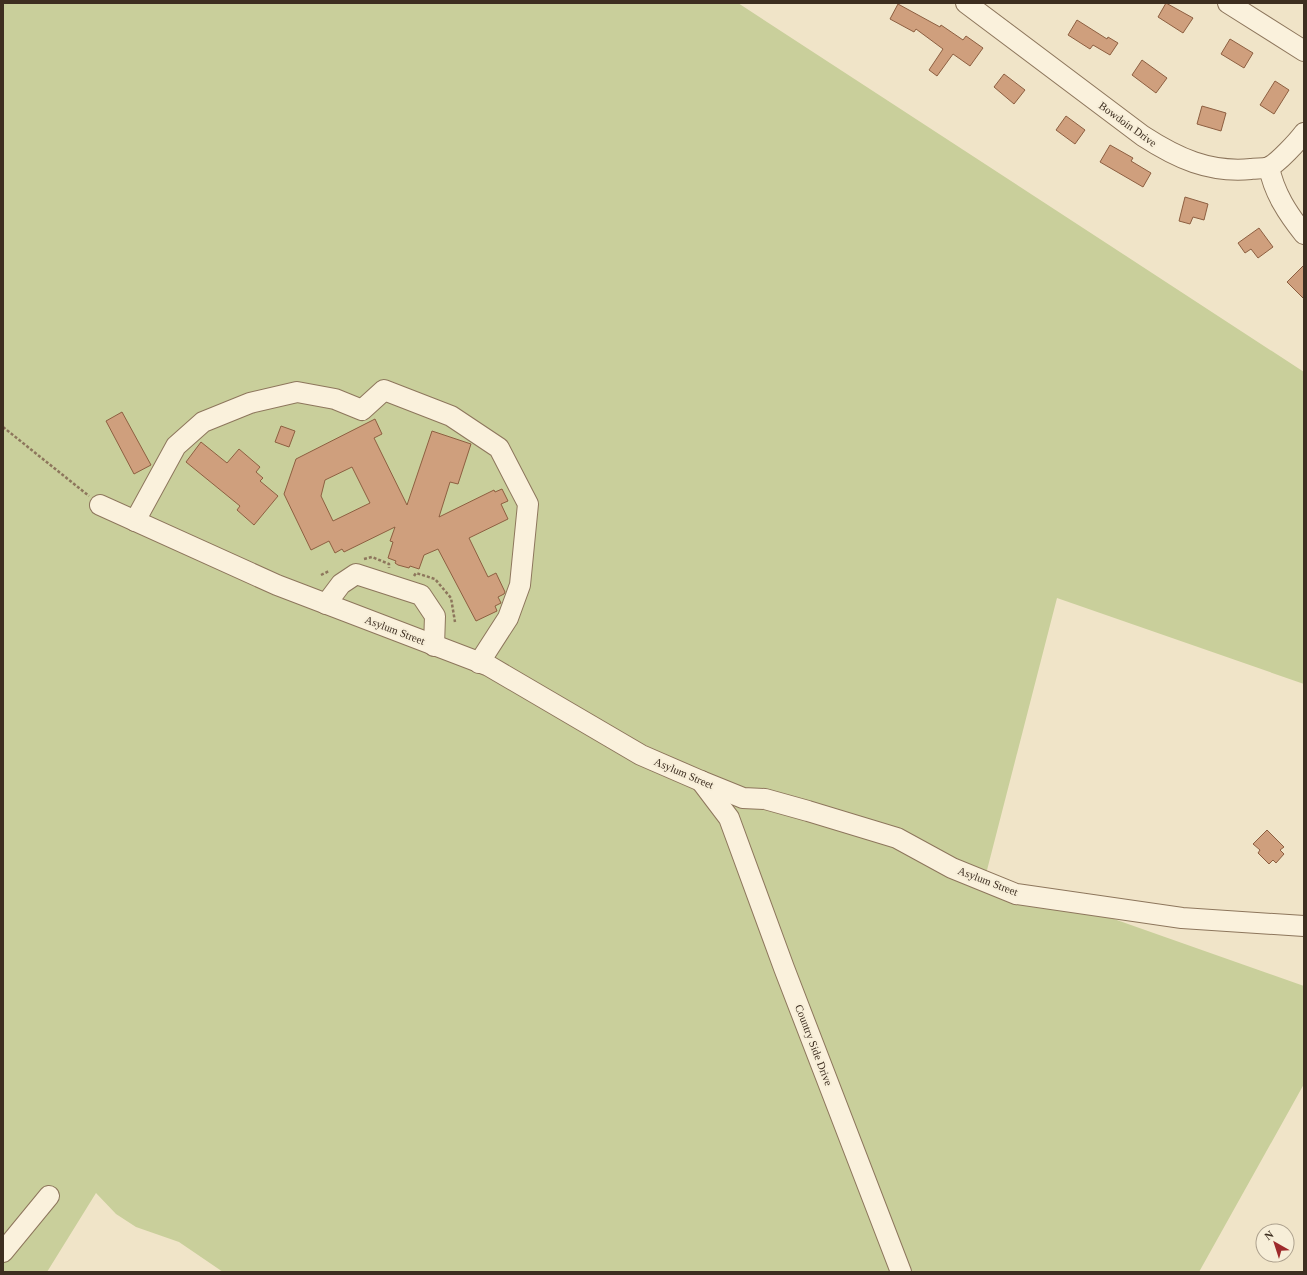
<svg xmlns="http://www.w3.org/2000/svg" width="1307" height="1275" viewBox="0 0 1307 1275" font-family="Georgia,serif">
<style>
.green{fill:#c9cf9b}
.building{fill:#cf9f7d;stroke:#8d5f41;fill-rule:evenodd}
.lines{fill:none;stroke-linecap:round;stroke-linejoin:round}
.minor-casing{stroke:#8d765c;stroke-width:22}
.path{stroke:#8d765c;stroke-width:2.5;stroke-dasharray:3 2;stroke-linecap:butt}
.minor{stroke:#faf1dc;stroke-width:20}
.labels{text-anchor:middle;stroke-width:4;stroke-linejoin:round;paint-order:stroke}
.street-label{font-size:11px;fill:#3d2e20;stroke:#f7eed8}
</style>
<rect width="100%" height="100%" fill="#f0e4c8"/>
<path class="green" d="M 3,3 L 738,3 L 1304,372 L 1304,684 L 1057,598 L 986,874 L 1304,986 L 1304,1084 L 1199,1272 L 223,1272 L 179,1242 L 136,1227 L 116,1214 L 96,1193 L 47,1272 L 3,1272 Z"/>
<g class="building">
<path d="M 1166,3 L 1193,18 L 1183,33 L 1158,17 Z"/>
<path d="M 898,4 L 940,27 L 941,25 L 963,40 L 966,36 L 983,48 L 970,66 L 953,54 L 937,76 L 929,70 L 943,49 L 916,29 L 914,32 L 890,19 Z"/>
<path d="M 1077,20 L 1107,39 L 1108,37 L 1118,43 L 1110,55 L 1093,45 L 1090,49 L 1068,35 Z"/>
<path d="M 1230,39 L 1253,53 L 1244,68 L 1221,54 Z"/>
<path d="M 1142,60 L 1167,78 L 1156,93 L 1132,75 Z"/>
<path d="M 1004,74 L 1025,90 L 1014,104 L 994,87 Z"/>
<path d="M 1275,81 L 1289,90 L 1274,114 L 1260,105 Z"/>
<path d="M 1202,106 L 1226,113 L 1221,131 L 1197,124 Z"/>
<path d="M 1066,116 L 1085,130 L 1075,144 L 1056,130 Z"/>
<path d="M 1110,145 L 1133,158 L 1131,161 L 1151,173 L 1143,187 L 1100,162 Z"/>
<path d="M 1185,197 L 1208,204 L 1204,220 L 1193,217 L 1190,224 L 1179,221 Z"/>
<path d="M 1259,228 L 1273,247 L 1258,258 L 1251,249 L 1245,253 L 1238,243 Z"/>
<path d="M 1304,265 L 1304,299 L 1287,282 Z"/>
<path d="M 122,412 L 151,465 L 134,474 L 106,421 Z"/>
<path d="M 375,419 L 382,434 L 374,438 L 407,505 L 432,431 L 471,444 L 458,484 L 450,482 L 439,517 L 494,490 L 495,492 L 502,489 L 508,501 L 501,504 L 508,519 L 469,538 L 488,577 L 496,573 L 505,592 L 504,594 L 498,597 L 501,603 L 495,606 L 497,611 L 476,621 L 438,549 L 424,555 L 419,569 L 410,566 L 409,568 L 398,565 L 395,563 L 396,561 L 388,558 L 393,542 L 390,541 L 395,527 L 344,552 L 342,549 L 335,553 L 329,541 L 311,550 L 284,494 L 296,459 ZM 352,467 L 370,503 L 333,521 L 321,496 L 325,480 Z"/>
<path d="M 281,426 L 295,431 L 289,447 L 275,442 Z"/>
<path d="M 201,442 L 227,463 L 239,449 L 260,467 L 256,472 L 263,478 L 260,481 L 278,496 L 254,525 L 237,510 L 240,506 L 186,462 Z"/>
<path d="M 1267,830 L 1284,847 L 1280,850 L 1284,854 L 1276,863 L 1273,860 L 1269,864 L 1258,853 L 1260,850 L 1253,844 Z"/>
</g>
<g class="lines">
<g class="minor-casing">
<g id="minor">
<path d="M 966,3 L 1143,136 C 1177,158 1209,173 1251,169 C 1256,168 1264,169 1269,167 C 1278,163 1298,141 1304,133"/>
<path d="M 1228,3 L 1304,51"/>
<path d="M 1269,167 C 1274,193 1288,214 1304,234"/>
<path d="M 100,505 L 277,585 L 489,666 L 641,755 L 701,781 L 743,798 L 765,799 L 808,811 L 897,838 L 952,868 L 1016,894 L 1182,918 L 1304,926"/>
<path d="M 135,521 L 176,446 L 203,422 L 250,403 L 297,392 L 335,399 L 362,410 L 384,390 L 451,416 L 499,448 L 528,504 L 520,585 L 508,618 L 479,663"/>
<path d="M 326,604 L 341,584 L 356,574 L 421,595 L 435,616 L 434,646"/>
<path d="M 701,781 L 729,818 L 784,968 L 901,1272"/>
<path d="M 3,1252 L 49,1196"/>
</g>
</g>
<g class="path">
<path d="M 3,427 L 89,496"/>
<path d="M 364,559 L 372,557 L 389,564 L 389,568"/>
<path d="M 321,575 L 329,571"/>
<path d="M 414,576 L 416,573 L 435,579 L 451,598 L 455,622"/>
</g>
<use href="#minor" class="minor"/>
</g>
<g class="labels">
<g class="street-label">
<text transform="translate(1128 124) rotate(36)" y="4">Bowdoin Drive</text>
<text transform="translate(395 630) rotate(21)" y="4">Asylum Street</text>
<text transform="translate(684 773) rotate(23)" y="4">Asylum Street</text>
<text transform="translate(988 881) rotate(21)" y="4">Asylum Street</text>
<text transform="translate(814 1045) rotate(69)" y="4">Country Side Drive</text>
</g>
</g>
<rect width="1307" height="1275" fill="none" stroke="#3d2e20" stroke-width="8"/>
<g transform="translate(1275 1243) rotate(321)"><circle r="19" fill="#f7eed8" stroke="#ada18e"/>
<path d="M0-3L7 15L0 10L-7 15Z" fill="#9e2a2b"/>
<text y="-6" font-size="11" font-weight="bold" text-anchor="middle" fill="#3d2e20">N</text>
</g>
</svg>
